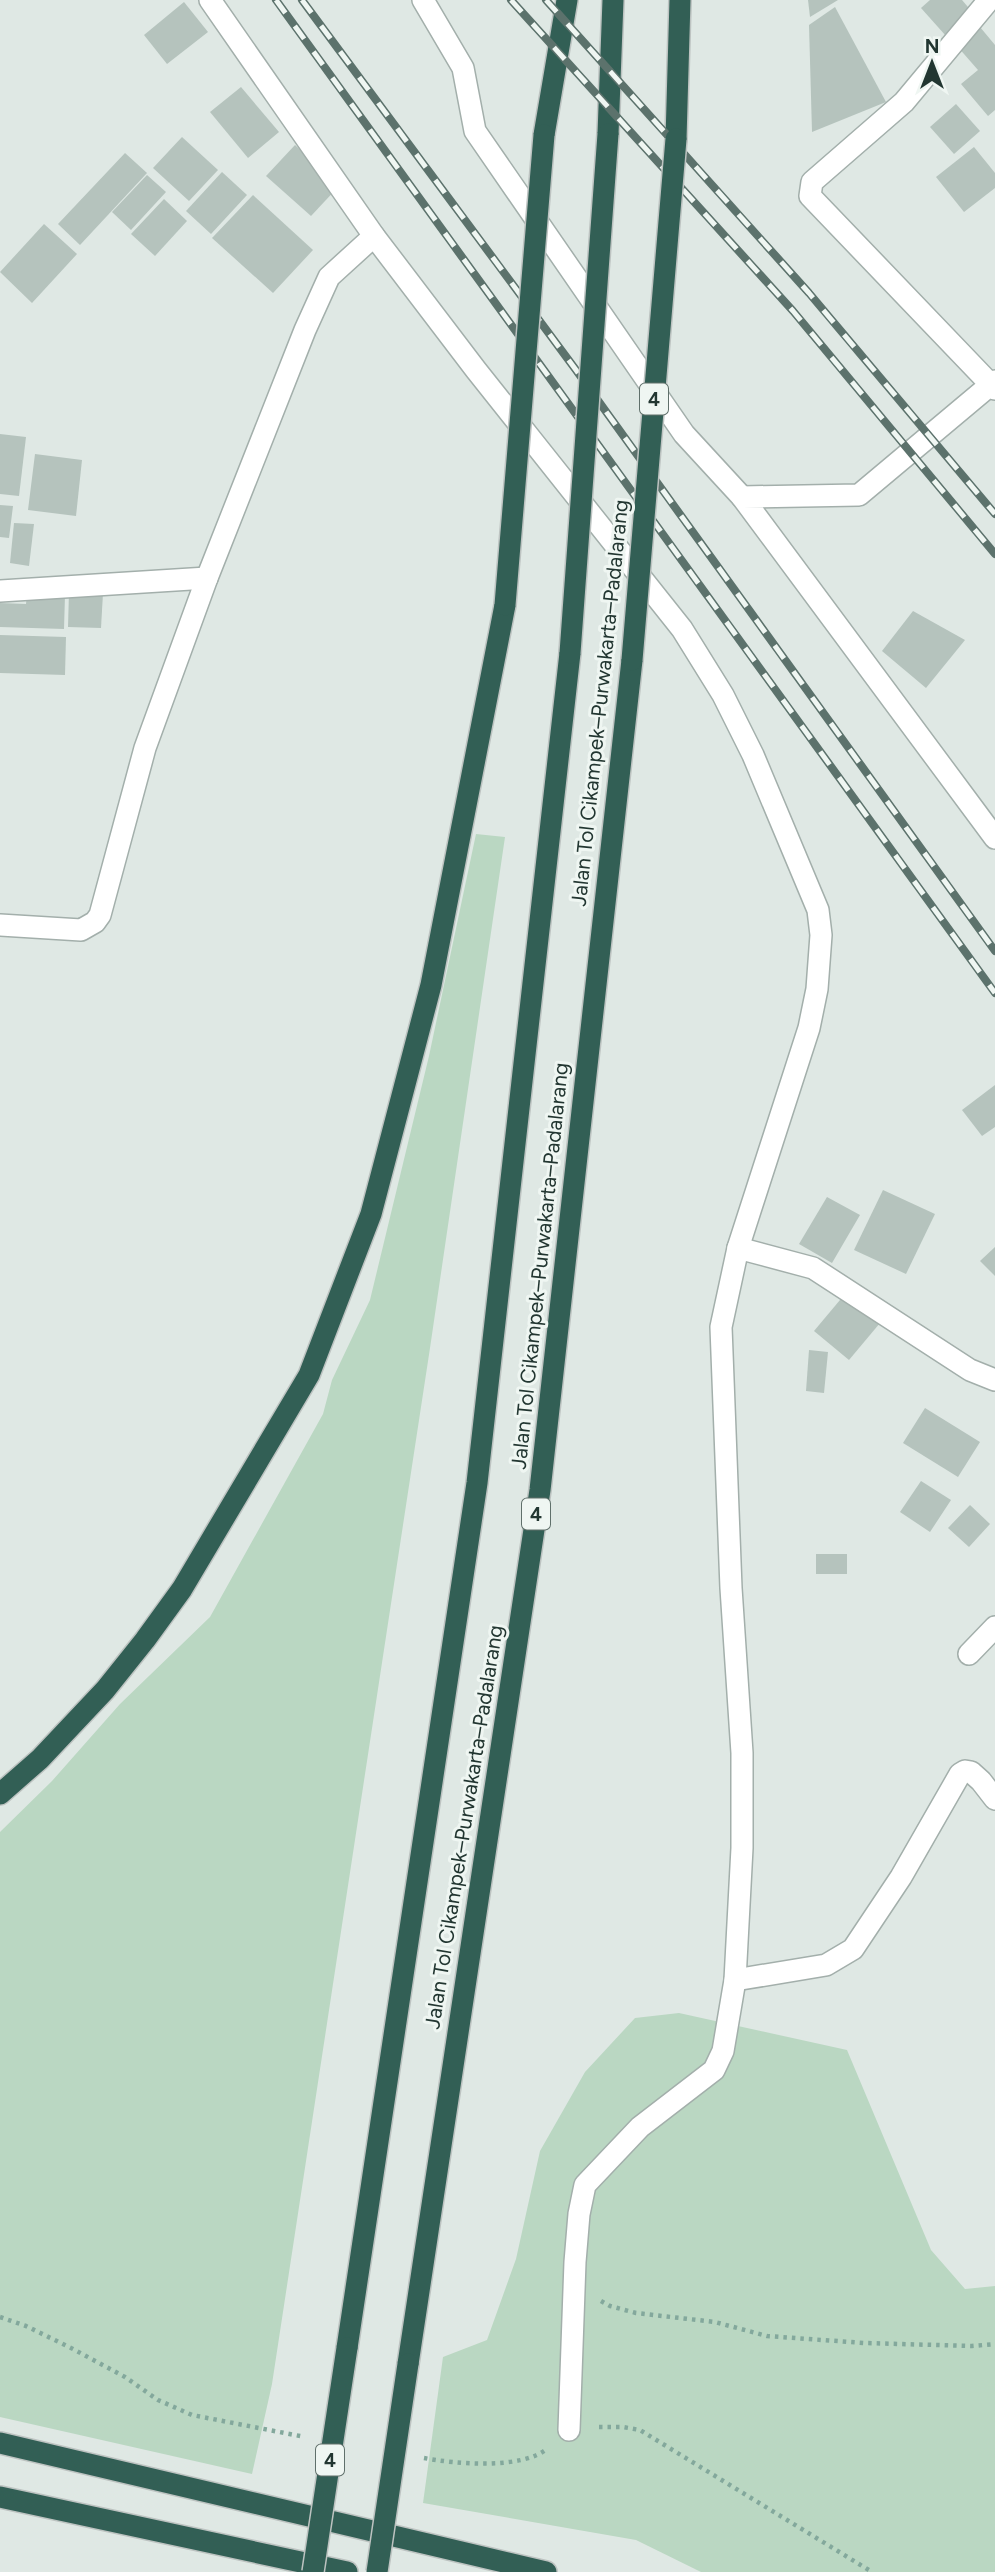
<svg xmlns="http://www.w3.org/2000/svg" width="995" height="2572" viewBox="0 0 995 2572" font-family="Figtree,sans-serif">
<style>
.green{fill:#bad7c2}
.building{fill:#b5c3bd}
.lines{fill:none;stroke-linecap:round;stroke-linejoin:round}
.minor-casing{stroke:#a3afab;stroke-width:24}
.motorway-casing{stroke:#bdc3c1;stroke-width:24}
.path{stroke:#83a89c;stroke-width:4.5;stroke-dasharray:3.5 5;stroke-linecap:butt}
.minor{stroke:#fff;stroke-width:21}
.motorway{stroke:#325f55;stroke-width:21}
.rail-casing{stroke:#5c726c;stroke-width:8}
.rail{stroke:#eff6f2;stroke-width:5;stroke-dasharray:16;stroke-linecap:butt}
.motorway-bridge-casing{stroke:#bdc3c1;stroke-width:24;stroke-linecap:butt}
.motorway-bridge{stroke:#325f55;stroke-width:21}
.labels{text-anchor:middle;stroke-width:6;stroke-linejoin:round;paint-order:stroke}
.shield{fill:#eff6f2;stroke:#60706b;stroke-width:2}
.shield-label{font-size:19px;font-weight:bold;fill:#223631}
.street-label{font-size:21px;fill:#223631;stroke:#eff6f2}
</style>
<rect width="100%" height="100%" fill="#dfe8e4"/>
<g class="green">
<path d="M 476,834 L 505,837 L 430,1348 L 272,2384 L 252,2474 L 0,2417 L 0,1832 L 52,1781 L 120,1704 L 210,1617 L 323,1414 L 332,1380 L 370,1300 L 429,1056 Z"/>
<path d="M 679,2013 L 847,2050 L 931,2250 L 965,2289 L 995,2286 L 995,2572 L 701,2572 L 636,2540 L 423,2503 L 443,2357 L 487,2340 L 516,2259 L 540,2151 L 585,2072 L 635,2018 Z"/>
</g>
<g class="building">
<path d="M 808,0 L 838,0 L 810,17 Z"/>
<path d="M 930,0 L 962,0 L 973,13 L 946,36 L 921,8 Z"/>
<path d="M 184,2 L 208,32 L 167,64 L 144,35 Z"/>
<path d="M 835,7 L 886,102 L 812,132 L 809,25 Z"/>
<path d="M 980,27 L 995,45 L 995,110 L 988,116 L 961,84 L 978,70 L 957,46 Z"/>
<path d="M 241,87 L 279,132 L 248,158 L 210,112 Z"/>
<path d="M 956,104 L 980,131 L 954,154 L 930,127 Z"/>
<path d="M 182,137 L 218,170 L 189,201 L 153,168 Z"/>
<path d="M 295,145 L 339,186 L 311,216 L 266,176 Z"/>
<path d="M 974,147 L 995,173 L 995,188 L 964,212 L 936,177 Z"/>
<path d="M 125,153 L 147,173 L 80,245 L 58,224 Z"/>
<path d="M 222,172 L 247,195 L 211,234 L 186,211 Z"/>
<path d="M 147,175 L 166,192 L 131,230 L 112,212 Z"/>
<path d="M 253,195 L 313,250 L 273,293 L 212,238 Z"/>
<path d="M 164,199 L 187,221 L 155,256 L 131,234 Z"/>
<path d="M 44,224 L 77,254 L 32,303 L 0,272 Z"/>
<path d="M 0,434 L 26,437 L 19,496 L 0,494 Z"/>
<path d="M 35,454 L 82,460 L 76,516 L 28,510 Z"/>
<path d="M 0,505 L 13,506 L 9,538 L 0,537 Z"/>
<path d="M 14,523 L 34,524 L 29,566 L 10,563 Z"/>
<path d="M 69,592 L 103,593 L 101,628 L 68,627 Z"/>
<path d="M 27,594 L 65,595 L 64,629 L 0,627 L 0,603 L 26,604 Z"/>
<path d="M 913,611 L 965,640 L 926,688 L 882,651 Z"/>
<path d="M 0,635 L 66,637 L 65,675 L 0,673 Z"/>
<path d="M 995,1085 L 995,1127 L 982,1136 L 962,1110 Z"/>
<path d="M 883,1190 L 935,1214 L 906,1274 L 854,1250 Z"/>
<path d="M 827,1197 L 860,1215 L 832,1263 L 799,1244 Z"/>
<path d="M 995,1247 L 995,1276 L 980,1261 Z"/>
<path d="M 845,1294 L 880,1323 L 849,1360 L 814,1331 Z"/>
<path d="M 809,1350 L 828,1352 L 824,1393 L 806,1391 Z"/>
<path d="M 925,1408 L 980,1442 L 958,1477 L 903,1443 Z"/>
<path d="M 921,1481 L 951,1500 L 930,1532 L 900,1512 Z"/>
<path d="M 970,1505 L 990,1524 L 969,1547 L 948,1528 Z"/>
<rect x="816" y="1554" width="31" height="20"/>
</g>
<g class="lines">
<g class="minor-casing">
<g id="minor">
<path d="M 210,0 L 374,236 L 476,370 L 682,629 L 723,695 L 753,755 L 818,910 L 821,935 L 817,989 L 809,1028 L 738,1248 L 721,1327 L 731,1588 L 742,1753 L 742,1848 L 735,1980 L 723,2051 L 714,2070 L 640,2127 L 585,2185 L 579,2214 L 575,2262 L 569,2430"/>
<path d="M 423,0 L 463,68 L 475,131 L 684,434 L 742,497"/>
<path d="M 989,0 L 904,102 L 812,182 L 810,196 L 995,389"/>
<path d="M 995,381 L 859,495 L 742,497 L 995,838"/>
<path d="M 0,591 L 207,578"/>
<path d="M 0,925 L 81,930 L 95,922 L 100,915 L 145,748 L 207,578 L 305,330 L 329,277 L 374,236"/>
<path d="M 738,1248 L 813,1268 L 970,1370 L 995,1380"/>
<path d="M 969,1654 L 995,1627"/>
<path d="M 735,1980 L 826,1965 L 853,1949 L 901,1877 L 960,1774 L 965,1771 L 971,1772 L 981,1781 L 995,1799"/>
</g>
</g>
<g class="motorway-casing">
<g id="motorway">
<path d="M 608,134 L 613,0"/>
<path d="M 544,135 L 567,0"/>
<path d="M 676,139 L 680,0"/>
<path d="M 0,1794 L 40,1759 L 105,1690 L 145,1640 L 182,1589 L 309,1375 L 371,1214 L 431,985 L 505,605"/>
<path d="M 347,2348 L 477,1483 L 570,653"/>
<path d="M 408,2364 L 540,1490 L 632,660"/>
<path d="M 0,2443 L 546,2572"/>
<path d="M 0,2497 L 347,2572"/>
</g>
</g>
<g class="path">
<path d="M 601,2301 L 610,2306 L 636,2313 L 715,2322 L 767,2336 L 864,2343 L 972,2346 L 995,2344"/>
<path d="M 0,2317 L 26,2326 L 73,2349 L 125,2377 L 158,2400 L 192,2415 L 305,2437"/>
<path d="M 599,2427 L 623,2427 L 640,2430 L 872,2572"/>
<path d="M 424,2458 C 455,2464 523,2470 548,2448"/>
</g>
<use href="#minor" class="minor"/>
<use href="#motorway" class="motorway"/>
<g class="rail-casing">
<g id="rail">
<path d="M 276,0 L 995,993"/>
<path d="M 302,0 L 576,370 L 995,951"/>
<path d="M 511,0 L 793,311 L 995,554"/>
<path d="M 546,0 L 809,293 L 995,514"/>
</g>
</g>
<use href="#rail" class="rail"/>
<g class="motorway-bridge-casing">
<g id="motorway-bridge">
<path d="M 505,605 L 544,135"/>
<path d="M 570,653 L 608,134"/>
<path d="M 632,660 L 676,139"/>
<path d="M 313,2572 L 347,2348"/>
<path d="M 377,2572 L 408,2364"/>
</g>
</g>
<use href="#motorway-bridge" class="motorway-bridge"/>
</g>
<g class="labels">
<g class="shield">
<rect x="640" y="383.5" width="28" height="31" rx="5"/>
<rect x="522" y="1498.5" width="28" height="31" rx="5"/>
<rect x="316" y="2444.5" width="28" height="31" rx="5"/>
</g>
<g class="shield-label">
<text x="654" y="406">4</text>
<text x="536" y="1521">4</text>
<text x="330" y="2467">4</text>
</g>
<g class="street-label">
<text transform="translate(600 703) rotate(-84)" y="7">Jalan Tol Cikampek–Purwakarta–Padalarang</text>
<text transform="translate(540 1266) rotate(-84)" y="7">Jalan Tol Cikampek–Purwakarta–Padalarang</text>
<text transform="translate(464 1827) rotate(-81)" y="7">Jalan Tol Cikampek–Purwakarta–Padalarang</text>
</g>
</g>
<g transform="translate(932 63)" stroke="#eff6f2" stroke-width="5" paint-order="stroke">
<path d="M0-5L12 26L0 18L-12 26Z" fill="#223631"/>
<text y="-10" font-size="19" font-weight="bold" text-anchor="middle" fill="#223631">N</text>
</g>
</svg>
